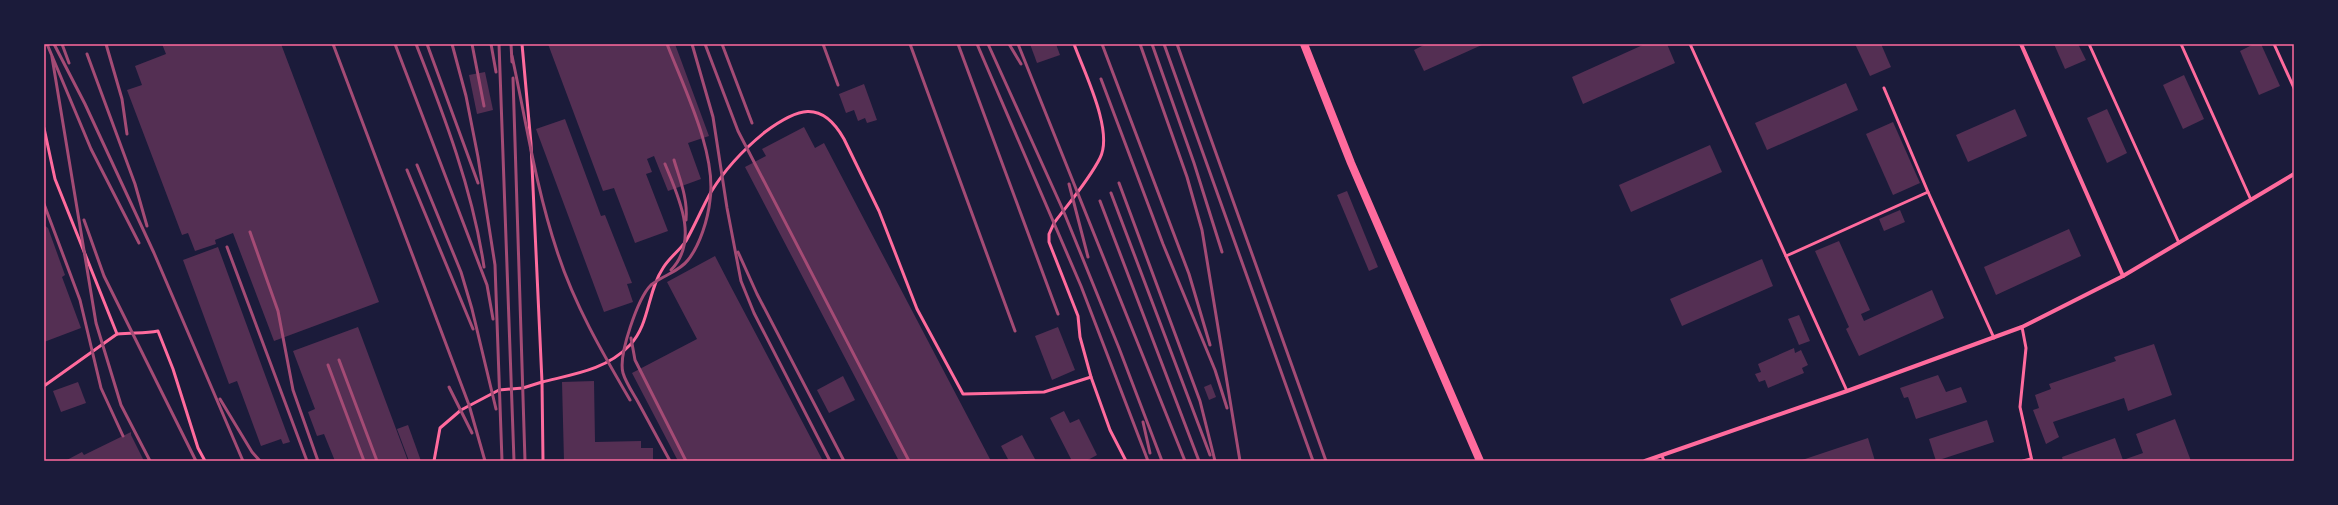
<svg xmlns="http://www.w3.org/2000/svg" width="2338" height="505" viewBox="0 0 2338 505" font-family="'Sofia Sans Condensed',sans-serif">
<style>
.building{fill:#542f53}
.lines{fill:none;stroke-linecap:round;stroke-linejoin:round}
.service{stroke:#ff6b9d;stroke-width:3}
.minor{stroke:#ff6b9d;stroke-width:4}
.secondary{stroke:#ff6b9d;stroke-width:8}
.rail{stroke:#a44b75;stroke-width:3}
.neatline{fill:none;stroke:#ff6b9d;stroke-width:1.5}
</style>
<rect width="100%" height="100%" fill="#1b1b3a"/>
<g class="building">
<path d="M 162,44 L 281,44 L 379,302 L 274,341 L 233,233 L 215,240 L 216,244 L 195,251 L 188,233 L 182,235 L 127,90 L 142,85 L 135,66 L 166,54 Z"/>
<path d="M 548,44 L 675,44 L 709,136 L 688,143 L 701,179 L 668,191 L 654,156 L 647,159 L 652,172 L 646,174 L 668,231 L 635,243 L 614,188 L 603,191 Z"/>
<path d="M 1030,44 L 1056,44 L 1060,55 L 1037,63 Z"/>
<path d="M 1426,44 L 1484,44 L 1424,71 L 1414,50 Z"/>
<path d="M 1645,44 L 1667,44 L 1675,63 L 1583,104 L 1572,77 Z"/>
<path d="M 1855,44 L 1881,44 L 1891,67 L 1870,76 Z"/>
<path d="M 2054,44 L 2078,44 L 2086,60 L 2065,69 Z"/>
<path d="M 2254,44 L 2261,44 L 2280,86 L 2259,95 L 2240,51 Z"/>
<path d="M 485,72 L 493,110 L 477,114 L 469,75 Z"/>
<path d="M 2184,75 L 2204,119 L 2183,129 L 2163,85 Z"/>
<path d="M 1846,83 L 1858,110 L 1767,150 L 1755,123 Z"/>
<path d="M 864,84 L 877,120 L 867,123 L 865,118 L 858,121 L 854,110 L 846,113 L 839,94 Z"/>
<path d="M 2015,109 L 2027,136 L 1968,162 L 1956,135 Z"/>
<path d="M 2107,109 L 2127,153 L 2107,163 L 2087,118 Z"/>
<path d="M 565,119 L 601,216 L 605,215 L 632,283 L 627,284 L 633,302 L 604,312 L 536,129 Z"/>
<path d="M 1893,122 L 1920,183 L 1893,195 L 1866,134 Z"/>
<path d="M 804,127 L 815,148 L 824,143 L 991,461 L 899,461 L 745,167 L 766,156 L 762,149 Z"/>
<path d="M 1710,145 L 1722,172 L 1631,212 L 1619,185 Z"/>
<path d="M 1347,191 L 1378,267 L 1369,271 L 1337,195 Z"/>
<path d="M 1900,210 L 1905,222 L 1884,231 L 1879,219 Z"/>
<path d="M 44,225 L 48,228 L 65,275 L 62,277 L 81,328 L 44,342 Z"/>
<path d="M 2069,229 L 2081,256 L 1996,295 L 1984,267 Z"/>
<path d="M 1839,241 L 1870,310 L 1861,314 L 1864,321 L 1932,290 L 1944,318 L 1859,356 L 1846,329 L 1849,327 L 1815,251 Z"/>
<path d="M 218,247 L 264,372 L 290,442 L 283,444 L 281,439 L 261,446 L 237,381 L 229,384 L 183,260 Z"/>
<path d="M 715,256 L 730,285 L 823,461 L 678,461 L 632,373 L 697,339 L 667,282 Z"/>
<path d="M 1762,259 L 1773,286 L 1682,326 L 1670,299 Z"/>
<path d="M 1799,315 L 1810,341 L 1799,345 L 1788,319 Z"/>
<path d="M 358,327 L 408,461 L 335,461 L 324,434 L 317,436 L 308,412 L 315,409 L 293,351 Z"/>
<path d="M 1058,327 L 1075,370 L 1052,380 L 1035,336 Z"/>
<path d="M 2154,344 L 2172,395 L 2128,411 L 2124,398 L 2053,422 L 2059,437 L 2046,444 L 2033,410 L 2039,408 L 2035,395 L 2051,389 L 2049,384 L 2116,361 L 2114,357 Z"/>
<path d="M 1794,348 L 1795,353 L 1801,350 L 1808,365 L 1802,368 L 1804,373 L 1768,388 L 1765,380 L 1759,382 L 1755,374 L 1761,372 L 1758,364 Z"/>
<path d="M 1938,375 L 1946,392 L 1961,387 L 1967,402 L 1916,419 L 1908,397 L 1904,398 L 1900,388 Z"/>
<path d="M 843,376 L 855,400 L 829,413 L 817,390 Z"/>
<path d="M 594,381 L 595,442 L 641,441 L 641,448 L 653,448 L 653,461 L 564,461 L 562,382 Z"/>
<path d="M 78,382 L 86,403 L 61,412 L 53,391 Z"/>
<path d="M 1211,384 L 1216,397 L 1209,400 L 1204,387 Z"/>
<path d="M 1064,411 L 1070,423 L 1079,419 L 1097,455 L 1086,461 L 1072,461 L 1050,418 Z"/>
<path d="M 2175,419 L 2191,461 L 2063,461 L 2062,457 L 2115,438 L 2123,460 L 2143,453 L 2136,434 Z"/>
<path d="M 1987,420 L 1994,442 L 1936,461 L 1929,439 Z"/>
<path d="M 408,425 L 421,461 L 409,461 L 397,429 Z"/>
<path d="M 131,432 L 131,435 L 144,461 L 65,461 L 82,452 L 84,455 Z"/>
<path d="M 1022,435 L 1036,461 L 1009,461 L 1001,446 Z"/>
<path d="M 1868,438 L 1875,461 L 1799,461 Z"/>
</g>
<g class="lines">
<g class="service">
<path d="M 522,44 L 531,144 L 542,382 C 574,374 606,370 630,345 C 650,324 647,292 663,268 C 669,258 679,251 686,241 C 695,225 702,208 711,192 C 725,169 744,149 765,132 C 796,109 821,98 844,139 L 879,211 L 917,309 L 963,394 L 1044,392 L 1091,377"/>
<path d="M 1074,44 C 1084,72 1114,131 1100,158 C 1089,180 1069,203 1054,223 L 1049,234 L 1049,242 L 1078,316 L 1080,337 L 1091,377 L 1110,430 L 1126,461"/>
<path d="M 1690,44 L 1847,391"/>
<path d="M 2089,44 L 2179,243"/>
<path d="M 2181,44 L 2251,200"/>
<path d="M 2274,44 L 2294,88"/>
<path d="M 1884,88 L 1928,192 L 1994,338"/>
<path d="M 44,128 L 55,179 L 117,334"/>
<path d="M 1786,256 L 1928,192"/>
<path d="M 2022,327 L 2026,348 L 2020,407 L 2032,461"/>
<path d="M 44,386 L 117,334 C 132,332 144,334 158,331 L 173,369 L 198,448 L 205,461"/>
<path d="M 1662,456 L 1664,461"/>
<path d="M 434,461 L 440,428 L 461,410 L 499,390 L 523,388 L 542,382 L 543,461"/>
<path d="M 2023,461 L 2031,459"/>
</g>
<g class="minor">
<path d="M 2021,44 L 2123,276"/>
<path d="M 1645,461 L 1847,391 L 2022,327 L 2123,276 L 2294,174"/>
</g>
<path class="secondary" d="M 1304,44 L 1351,163 L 1480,461"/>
<g class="rail">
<path d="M 47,44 L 91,149 L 139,243"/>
<path d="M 54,44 L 85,104 L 154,253 L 243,461"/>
<path d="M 62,44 L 69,63"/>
<path d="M 106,44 L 122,99 L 127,134"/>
<path d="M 333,44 L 469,405 L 485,461"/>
<path d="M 395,44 L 487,285 L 493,319"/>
<path d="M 416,44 C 444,115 473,191 484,267"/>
<path d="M 427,44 L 478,183"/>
<path d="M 452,44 L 466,96 L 478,157 L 495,265 L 502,461"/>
<path d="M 472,44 L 484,106"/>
<path d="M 491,44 L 496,72"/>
<path d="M 499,44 L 514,461"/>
<path d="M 511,44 L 512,62"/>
<path d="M 667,44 C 684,88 717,154 710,200 C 708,219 700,245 688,260 C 679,272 663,275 651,285 C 638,298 618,355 623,373 C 626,383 633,393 638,402 C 649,422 659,441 670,461"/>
<path d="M 692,44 L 713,117 L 727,208 L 741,281 L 754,313 L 830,461"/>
<path d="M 705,44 L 738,131 L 909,461"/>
<path d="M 722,44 L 752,123"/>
<path d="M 823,44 L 838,85"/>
<path d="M 910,44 L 1015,331"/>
<path d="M 958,44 L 1058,314"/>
<path d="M 977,44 L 1081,286 L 1148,461"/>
<path d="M 988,44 L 1063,210 L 1119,348 L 1162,461"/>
<path d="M 1009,44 L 1021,64"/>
<path d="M 1018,44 L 1185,461"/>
<path d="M 1102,44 L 1189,274 L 1210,345"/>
<path d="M 1140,44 L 1187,177 L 1202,230 L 1240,461"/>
<path d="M 1152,44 L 1194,163 L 1222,252"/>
<path d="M 1164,44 L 1313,461"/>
<path d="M 1177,44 L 1326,461"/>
<path d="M 87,54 L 135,184 L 147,226"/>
<path d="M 512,56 C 526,121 536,188 557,251 C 574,304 602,352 630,400"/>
<path d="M 52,57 L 96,323 L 121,405 L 150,461"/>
<path d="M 513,78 L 525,461"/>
<path d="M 1101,79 L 1163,244 L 1215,370 L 1227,408"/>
<path d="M 674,160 C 680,180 688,199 686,220"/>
<path d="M 665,164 C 678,196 700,240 671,270"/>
<path d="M 417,165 L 461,272 L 472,309 L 496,409"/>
<path d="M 407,170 L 473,329"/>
<path d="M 1119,183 L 1200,401 L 1215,461"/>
<path d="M 1069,184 L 1088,257"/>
<path d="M 1111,193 L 1210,455"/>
<path d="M 1100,201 L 1199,461"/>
<path d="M 44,204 L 80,300 L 101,388 L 123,436"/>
<path d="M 84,220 L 104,276 L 196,461"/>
<path d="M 250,232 L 278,311 L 293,390 L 318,461"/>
<path d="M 227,247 L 307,461"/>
<path d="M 738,252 L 757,294 L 844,461"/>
<path d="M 631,338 L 635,360 L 686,461"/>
<path d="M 339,360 L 377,461"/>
<path d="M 328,365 L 364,461"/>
<path d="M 449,387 L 472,433"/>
<path d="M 220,399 L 252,452 L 260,461"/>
<path d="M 1143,422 L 1150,453"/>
</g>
</g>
<rect width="2338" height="505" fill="none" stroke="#1b1b3a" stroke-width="90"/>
<rect x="45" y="45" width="2248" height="415" class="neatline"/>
</svg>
